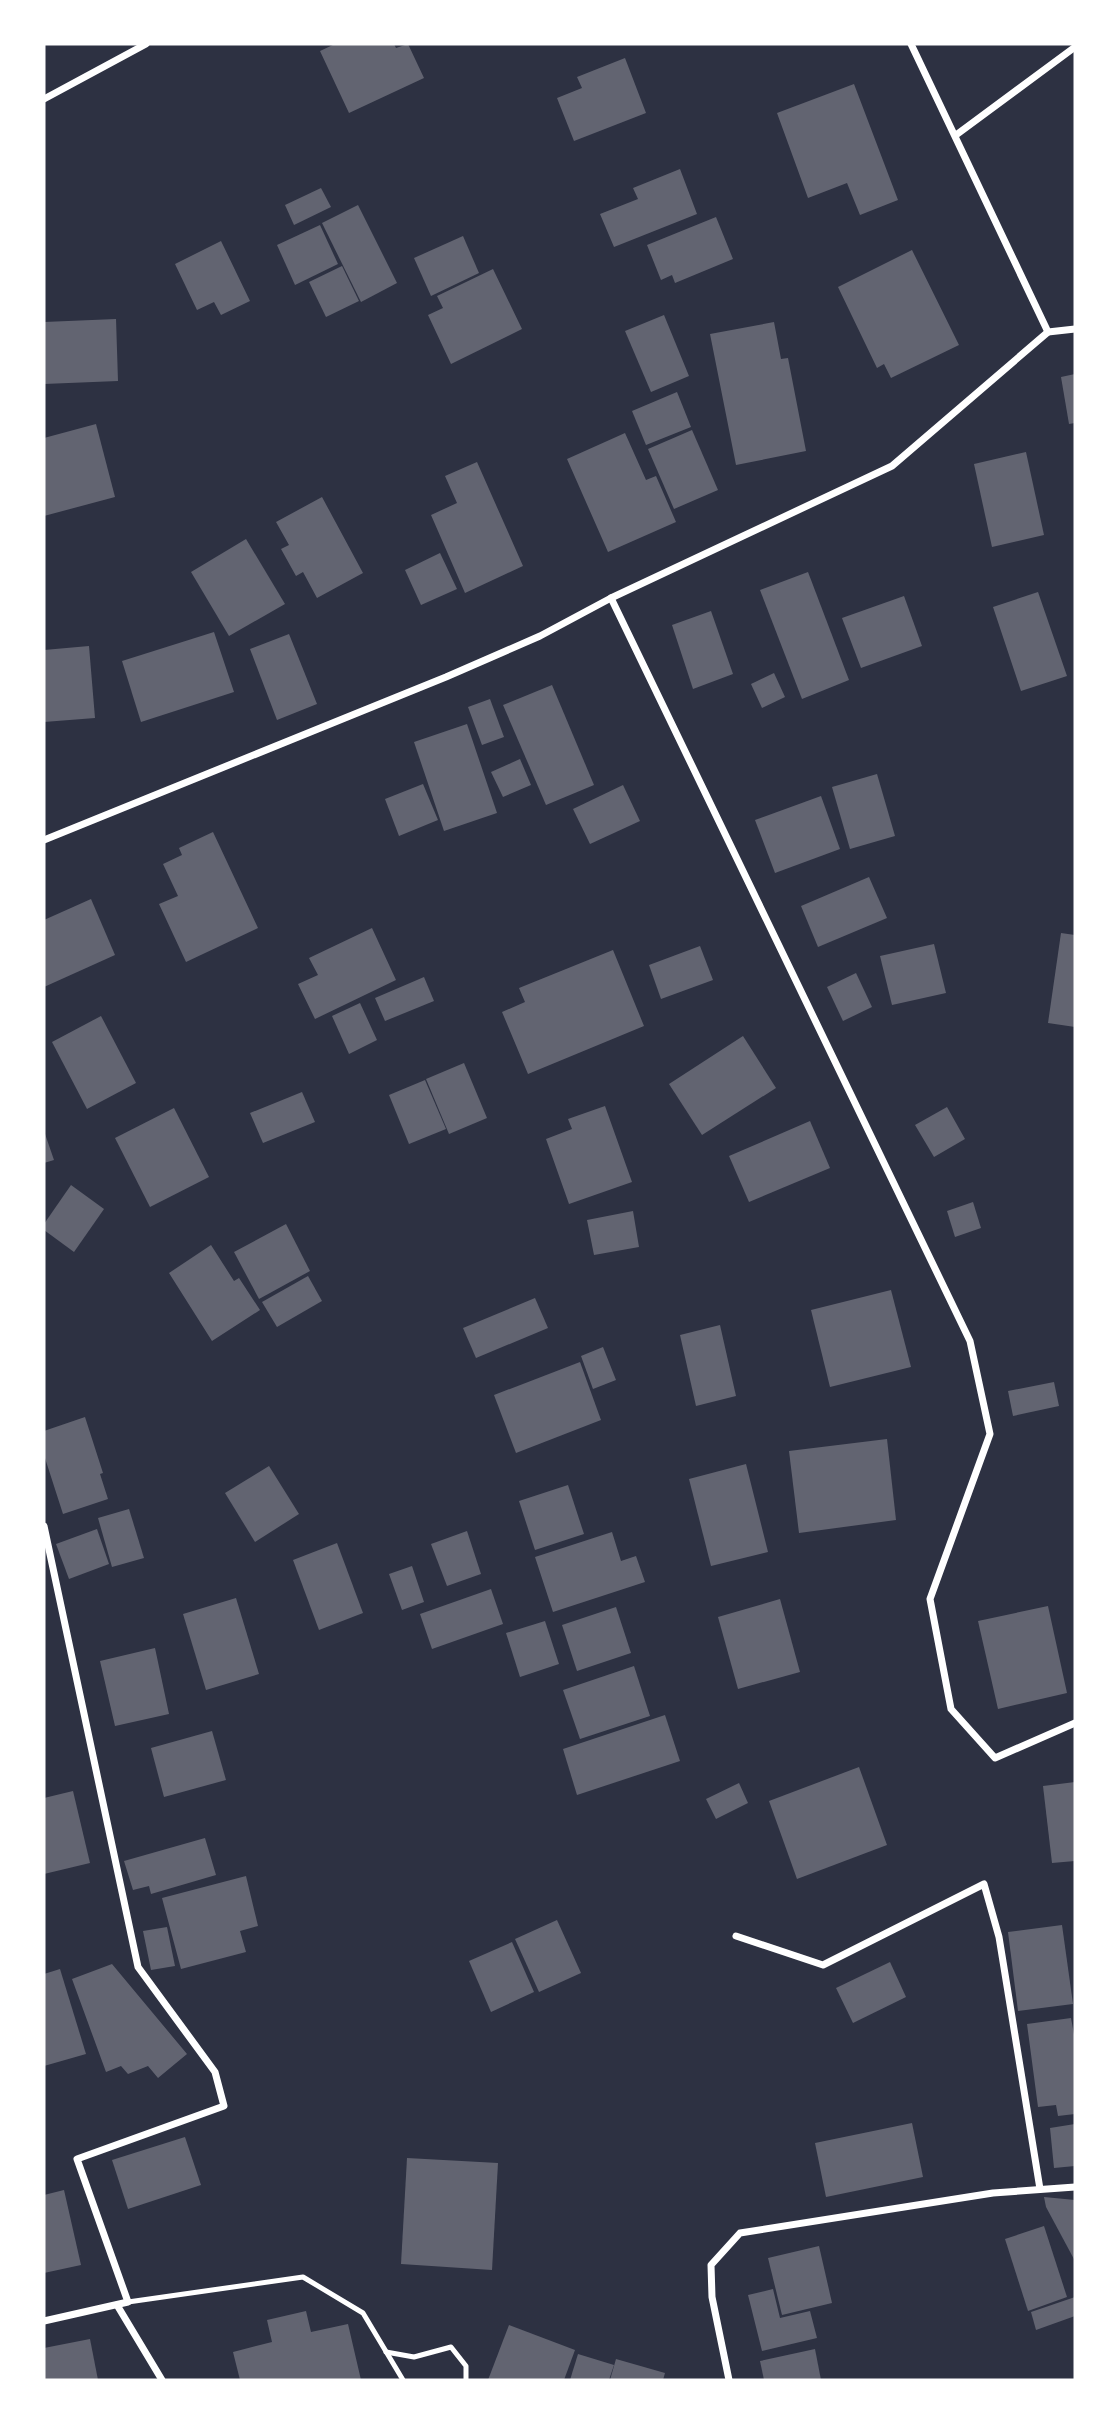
<svg xmlns="http://www.w3.org/2000/svg" width="1119" height="2424" viewBox="0 0 1119 2424" font-family="Roboto,sans-serif">
<style>
.building{fill:#626471}
.lines{fill:none;stroke-linecap:round;stroke-linejoin:round}
.service{stroke:#fff;stroke-width:5}
.minor{stroke:#fff;stroke-width:7}
</style>
<rect width="100%" height="100%" fill="#2d3142"/>
<g class="building">
<path d="M 335,44 L 394,44 L 396,48 L 408,44 L 424,78 L 349,113 L 320,51 Z"/>
<path d="M 625,58 L 646,113 L 574,141 L 557,98 L 582,88 L 577,77 Z"/>
<path d="M 854,84 L 898,200 L 860,215 L 847,183 L 808,198 L 777,113 Z"/>
<path d="M 680,169 L 697,214 L 614,247 L 600,214 L 638,199 L 633,188 Z"/>
<path d="M 321,188 L 331,207 L 294,225 L 285,205 Z"/>
<path d="M 358,205 L 397,283 L 361,302 L 322,223 Z"/>
<path d="M 716,217 L 733,259 L 675,283 L 672,275 L 661,280 L 647,245 Z"/>
<path d="M 320,225 L 338,264 L 295,285 L 277,245 Z"/>
<path d="M 463,236 L 479,273 L 431,296 L 414,258 Z"/>
<path d="M 221,241 L 250,301 L 221,315 L 214,302 L 197,310 L 175,264 Z"/>
<path d="M 912,250 L 959,345 L 891,378 L 884,364 L 877,368 L 838,287 Z"/>
<path d="M 342,266 L 359,301 L 326,317 L 309,282 Z"/>
<path d="M 493,269 L 522,329 L 451,364 L 428,315 L 443,308 L 437,296 Z"/>
<path d="M 664,315 L 689,376 L 651,392 L 625,331 Z"/>
<path d="M 116,319 L 118,381 L 44,384 L 44,322 Z"/>
<path d="M 774,322 L 781,359 L 788,358 L 806,451 L 736,465 L 710,334 Z"/>
<path d="M 1075,374 L 1075,423 L 1069,424 L 1061,377 Z"/>
<path d="M 677,392 L 691,427 L 646,445 L 632,411 Z"/>
<path d="M 96,424 L 115,497 L 44,516 L 44,438 Z"/>
<path d="M 692,430 L 718,490 L 674,509 L 648,449 Z"/>
<path d="M 625,433 L 646,480 L 656,476 L 676,522 L 608,552 L 567,459 Z"/>
<path d="M 1026,452 L 1044,535 L 992,547 L 974,464 Z"/>
<path d="M 477,462 L 523,566 L 465,593 L 431,515 L 457,503 L 445,476 Z"/>
<path d="M 322,497 L 363,573 L 317,598 L 303,572 L 296,576 L 281,549 L 289,545 L 276,522 Z"/>
<path d="M 246,539 L 285,604 L 229,636 L 191,572 Z"/>
<path d="M 440,553 L 457,589 L 421,605 L 405,570 Z"/>
<path d="M 808,572 L 849,680 L 802,699 L 760,590 Z"/>
<path d="M 1038,592 L 1067,676 L 1021,691 L 993,607 Z"/>
<path d="M 904,596 L 922,646 L 861,668 L 842,618 Z"/>
<path d="M 711,611 L 733,674 L 693,689 L 672,625 Z"/>
<path d="M 214,632 L 234,692 L 141,722 L 122,661 Z"/>
<path d="M 289,634 L 317,704 L 277,720 L 250,649 Z"/>
<path d="M 89,646 L 95,718 L 44,722 L 44,650 Z"/>
<path d="M 774,673 L 785,697 L 762,708 L 751,684 Z"/>
<path d="M 552,685 L 594,785 L 546,805 L 503,705 Z"/>
<path d="M 490,699 L 504,737 L 482,745 L 468,707 Z"/>
<path d="M 467,724 L 497,813 L 444,831 L 414,742 Z"/>
<path d="M 520,759 L 531,785 L 503,797 L 491,772 Z"/>
<path d="M 877,774 L 895,836 L 850,849 L 832,787 Z"/>
<path d="M 423,784 L 438,820 L 399,836 L 385,799 Z"/>
<path d="M 623,785 L 640,821 L 590,844 L 573,809 Z"/>
<path d="M 821,796 L 840,849 L 775,873 L 755,820 Z"/>
<path d="M 213,832 L 258,928 L 186,962 L 159,904 L 178,896 L 163,864 L 182,855 L 179,848 Z"/>
<path d="M 869,877 L 887,918 L 818,947 L 801,906 Z"/>
<path d="M 91,899 L 115,955 L 44,987 L 44,920 Z"/>
<path d="M 372,928 L 396,980 L 315,1019 L 298,984 L 318,975 L 309,958 Z"/>
<path d="M 1061,933 L 1075,935 L 1075,1027 L 1048,1023 Z"/>
<path d="M 934,944 L 946,993 L 892,1005 L 880,956 Z"/>
<path d="M 700,946 L 713,980 L 661,999 L 649,965 Z"/>
<path d="M 613,950 L 644,1026 L 528,1074 L 502,1012 L 525,1002 L 519,988 Z"/>
<path d="M 856,973 L 872,1007 L 843,1021 L 827,987 Z"/>
<path d="M 424,977 L 434,1001 L 385,1021 L 375,998 Z"/>
<path d="M 360,1003 L 377,1040 L 349,1054 L 332,1016 Z"/>
<path d="M 101,1016 L 136,1083 L 87,1109 L 52,1042 Z"/>
<path d="M 743,1036 L 776,1088 L 702,1135 L 669,1084 Z"/>
<path d="M 464,1063 L 487,1118 L 449,1134 L 426,1079 Z"/>
<path d="M 425,1080 L 446,1129 L 409,1144 L 389,1095 Z"/>
<path d="M 302,1092 L 315,1122 L 263,1143 L 250,1113 Z"/>
<path d="M 605,1106 L 632,1182 L 569,1204 L 546,1139 L 572,1129 L 568,1119 Z"/>
<path d="M 947,1107 L 965,1139 L 934,1157 L 915,1125 Z"/>
<path d="M 174,1108 L 209,1177 L 150,1207 L 115,1138 Z"/>
<path d="M 810,1121 L 830,1168 L 749,1202 L 729,1156 Z"/>
<path d="M 44,1131 L 54,1160 L 44,1163 Z"/>
<path d="M 71,1185 L 104,1209 L 74,1252 L 44,1230 L 44,1224 Z"/>
<path d="M 973,1202 L 981,1228 L 955,1237 L 947,1211 Z"/>
<path d="M 633,1211 L 639,1247 L 594,1255 L 587,1220 Z"/>
<path d="M 286,1224 L 310,1271 L 259,1299 L 234,1252 Z"/>
<path d="M 211,1245 L 234,1281 L 239,1278 L 260,1310 L 212,1341 L 169,1273 Z"/>
<path d="M 308,1276 L 322,1301 L 277,1327 L 262,1302 Z"/>
<path d="M 891,1290 L 911,1367 L 830,1387 L 811,1310 Z"/>
<path d="M 535,1298 L 548,1328 L 476,1358 L 463,1328 Z"/>
<path d="M 720,1325 L 736,1396 L 696,1406 L 680,1335 Z"/>
<path d="M 603,1347 L 616,1380 L 593,1389 L 581,1356 Z"/>
<path d="M 580,1362 L 601,1420 L 516,1453 L 494,1395 Z"/>
<path d="M 1054,1382 L 1059,1406 L 1013,1416 L 1008,1391 Z"/>
<path d="M 85,1417 L 103,1473 L 100,1474 L 108,1499 L 63,1514 L 44,1455 L 44,1431 Z"/>
<path d="M 887,1439 L 896,1520 L 799,1533 L 789,1451 Z"/>
<path d="M 746,1464 L 768,1552 L 711,1566 L 689,1479 Z"/>
<path d="M 269,1466 L 299,1514 L 255,1542 L 225,1493 Z"/>
<path d="M 568,1485 L 584,1534 L 535,1550 L 519,1501 Z"/>
<path d="M 129,1509 L 144,1558 L 112,1567 L 98,1518 Z"/>
<path d="M 97,1529 L 109,1564 L 69,1579 L 56,1544 Z"/>
<path d="M 467,1531 L 481,1574 L 447,1586 L 431,1544 Z"/>
<path d="M 612,1532 L 621,1561 L 636,1556 L 645,1582 L 553,1612 L 535,1557 Z"/>
<path d="M 337,1543 L 363,1613 L 319,1630 L 293,1560 Z"/>
<path d="M 412,1566 L 424,1602 L 402,1610 L 389,1574 Z"/>
<path d="M 491,1589 L 503,1624 L 432,1649 L 420,1614 Z"/>
<path d="M 236,1598 L 259,1674 L 206,1690 L 183,1614 Z"/>
<path d="M 780,1599 L 800,1672 L 738,1689 L 718,1617 Z"/>
<path d="M 1048,1606 L 1067,1693 L 998,1709 L 978,1621 Z"/>
<path d="M 616,1607 L 631,1653 L 577,1671 L 562,1625 Z"/>
<path d="M 545,1621 L 559,1664 L 520,1677 L 506,1633 Z"/>
<path d="M 155,1648 L 169,1714 L 115,1726 L 100,1661 Z"/>
<path d="M 634,1666 L 650,1716 L 580,1739 L 563,1690 Z"/>
<path d="M 665,1715 L 680,1761 L 577,1795 L 563,1749 Z"/>
<path d="M 212,1731 L 226,1780 L 164,1797 L 151,1748 Z"/>
<path d="M 859,1767 L 887,1845 L 797,1879 L 769,1801 Z"/>
<path d="M 1075,1782 L 1075,1861 L 1052,1863 L 1043,1786 Z"/>
<path d="M 739,1783 L 748,1803 L 716,1819 L 706,1799 Z"/>
<path d="M 73,1791 L 90,1863 L 44,1874 L 44,1798 Z"/>
<path d="M 205,1838 L 216,1875 L 151,1894 L 149,1886 L 133,1890 L 124,1861 Z"/>
<path d="M 246,1876 L 258,1926 L 240,1931 L 246,1952 L 181,1969 L 162,1898 Z"/>
<path d="M 557,1920 L 581,1973 L 539,1992 L 515,1939 Z"/>
<path d="M 1062,1925 L 1073,2004 L 1018,2011 L 1008,1932 Z"/>
<path d="M 167,1927 L 175,1966 L 151,1970 L 143,1931 Z"/>
<path d="M 512,1942 L 534,1992 L 491,2012 L 469,1961 Z"/>
<path d="M 890,1962 L 906,1997 L 853,2023 L 836,1988 Z"/>
<path d="M 112,1964 L 187,2054 L 158,2078 L 148,2066 L 128,2074 L 121,2066 L 106,2072 L 72,1979 Z"/>
<path d="M 60,1969 L 86,2054 L 44,2066 L 44,1974 Z"/>
<path d="M 1071,2018 L 1075,2040 L 1075,2114 L 1058,2116 L 1056,2105 L 1038,2107 L 1027,2024 Z"/>
<path d="M 912,2123 L 923,2177 L 826,2197 L 815,2143 Z"/>
<path d="M 1075,2124 L 1075,2166 L 1054,2168 L 1050,2128 Z"/>
<path d="M 185,2137 L 201,2185 L 128,2209 L 112,2160 Z"/>
<path d="M 407,2158 L 498,2163 L 492,2270 L 401,2264 Z"/>
<path d="M 64,2190 L 81,2265 L 44,2273 L 44,2195 Z"/>
<path d="M 1044,2197 L 1075,2200 L 1075,2261 L 1046,2207 Z"/>
<path d="M 1044,2226 L 1067,2297 L 1028,2311 L 1005,2239 Z"/>
<path d="M 819,2246 L 832,2303 L 782,2315 L 768,2258 Z"/>
<path d="M 773,2289 L 780,2318 L 810,2311 L 817,2338 L 762,2351 L 748,2295 Z"/>
<path d="M 1075,2297 L 1075,2316 L 1036,2330 L 1031,2312 Z"/>
<path d="M 306,2311 L 311,2332 L 348,2324 L 361,2380 L 240,2380 L 233,2352 L 272,2342 L 267,2320 Z"/>
<path d="M 509,2325 L 575,2350 L 564,2380 L 488,2380 Z"/>
<path d="M 90,2339 L 98,2380 L 44,2380 L 44,2348 Z"/>
<path d="M 815,2349 L 821,2380 L 764,2380 L 760,2361 Z"/>
<path d="M 578,2354 L 614,2365 L 609,2380 L 570,2380 Z"/>
<path d="M 616,2359 L 665,2373 L 663,2380 L 610,2380 Z"/>
</g>
<g class="lines">
<g class="service">
<path d="M 128,2302 L 303,2277 L 363,2313 L 403,2380"/>
<path d="M 386,2352 L 414,2357 L 451,2347 L 466,2366 L 466,2380"/>
</g>
<g class="minor">
<path d="M 911,44 L 1048,332 L 1075,329"/>
<path d="M 44,99 L 146,44"/>
<path d="M 956,135 L 1075,47"/>
<path d="M 611,598 L 970,1341 L 990,1434 L 930,1599 L 951,1709 L 995,1758 L 1075,1723"/>
<path d="M 44,840 L 446,677 L 540,636 L 611,598 L 892,466 L 1048,332"/>
<path d="M 44,1526 L 138,1967 L 215,2072 L 224,2106 L 77,2159 L 128,2302 L 44,2321"/>
<path d="M 736,1936 L 823,1965 L 984,1884 L 999,1937 L 1040,2189"/>
<path d="M 117,2305 L 162,2380"/>
<path d="M 729,2380 L 712,2297 L 711,2265 L 740,2233 L 993,2193 L 1075,2187"/>
</g>
</g>
<rect width="1119" height="2424" fill="none" stroke="#ffffff" stroke-width="91"/>
</svg>
